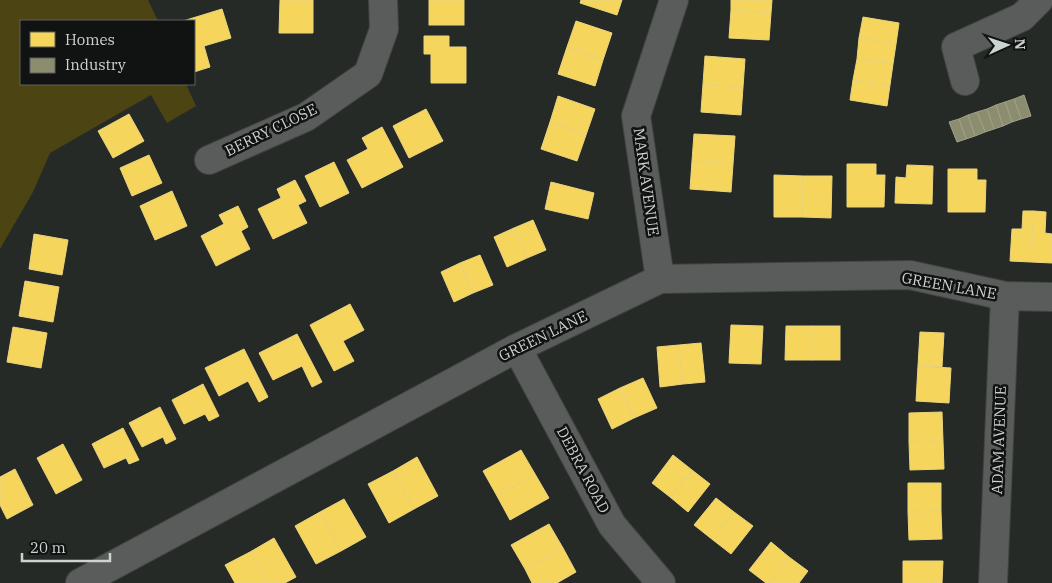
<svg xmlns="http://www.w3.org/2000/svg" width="1052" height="583" viewBox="0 0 1052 583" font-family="'IBM Plex Serif',serif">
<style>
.green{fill:#4d4413}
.homes{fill:#f6d55c;stroke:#ead47e}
.industry{fill:#8c8c6e;stroke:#a0a18b}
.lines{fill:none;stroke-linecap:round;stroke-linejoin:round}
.minor-casing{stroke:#414542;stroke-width:30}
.minor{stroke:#595c5a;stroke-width:28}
.labels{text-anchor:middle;stroke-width:5;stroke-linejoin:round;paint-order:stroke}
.street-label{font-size:15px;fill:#cdd3cf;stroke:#101311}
</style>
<rect width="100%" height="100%" fill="#252a27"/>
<path class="green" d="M 0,0 L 148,0 L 158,21 L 21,21 L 21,84 L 186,84 L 196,106 L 167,123 L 151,95 L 50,153 L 33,192 L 0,249 Z"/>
<g class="homes">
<path d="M 280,0 L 313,0 L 313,33 L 279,33 Z"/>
<rect x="429" y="0" width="35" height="25"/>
<path d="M 581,0 L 622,0 L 617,15 L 580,3 Z"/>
<path d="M 731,0 L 772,0 L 771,13 L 731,10 Z"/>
<path d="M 222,9 L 231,38 L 204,46 L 210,67 L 194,72 L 194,21 L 183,21 Z"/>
<path d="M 731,10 L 771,13 L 769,40 L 729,38 Z"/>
<path d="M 863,17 L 899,23 L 896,44 L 859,38 Z"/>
<path d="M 576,21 L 612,33 L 603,60 L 567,47 Z"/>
<path d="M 424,36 L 449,36 L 449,47 L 466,47 L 466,83 L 431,83 L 431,54 L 424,54 Z"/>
<path d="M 859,38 L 896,44 L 893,64 L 857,59 Z"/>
<path d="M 567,47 L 603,60 L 595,86 L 558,74 Z"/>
<path d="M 705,56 L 745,59 L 743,87 L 703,84 Z"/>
<path d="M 857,59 L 893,64 L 890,85 L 853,80 Z"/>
<path d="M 853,80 L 890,85 L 887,106 L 850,100 Z"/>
<path d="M 703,84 L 743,87 L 741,115 L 701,112 Z"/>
<path d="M 558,96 L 595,109 L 586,135 L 550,122 Z"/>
<path d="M 426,109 L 443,141 L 409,158 L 393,126 Z"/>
<path d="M 129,114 L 144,141 L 113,158 L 98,131 Z"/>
<path d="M 550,122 L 586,135 L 577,161 L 541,149 Z"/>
<path d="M 382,127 L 403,167 L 362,188 L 347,160 L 368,149 L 362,138 Z"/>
<path d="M 694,134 L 735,136 L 733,164 L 692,161 Z"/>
<path d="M 149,155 L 162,183 L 132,196 L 120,168 Z"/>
<path d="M 692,161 L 733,164 L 731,192 L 690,189 Z"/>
<path d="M 334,162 L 349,193 L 320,207 L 305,176 Z"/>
<path d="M 847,164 L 876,164 L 876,175 L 885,175 L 884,207 L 847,207 Z"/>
<path d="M 907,165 L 933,166 L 932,204 L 895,203 L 896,177 L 906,178 Z"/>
<path d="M 948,169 L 977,169 L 977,180 L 986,180 L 985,212 L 948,212 Z"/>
<path d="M 774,175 L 803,176 L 802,217 L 774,217 Z"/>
<path d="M 803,176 L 832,176 L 831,218 L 802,217 Z"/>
<path d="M 295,180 L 306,201 L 298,205 L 307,223 L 273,239 L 258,209 L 281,198 L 277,189 Z"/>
<path d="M 551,182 L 594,193 L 588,219 L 545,209 Z"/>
<path d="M 172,191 L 187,226 L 155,240 L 140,206 Z"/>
<path d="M 238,206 L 248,227 L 241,231 L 250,249 L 216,266 L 201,236 L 224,224 L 219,215 Z"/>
<path d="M 1023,211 L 1034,211 L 1031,262 L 1010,261 L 1012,229 L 1022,229 Z"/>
<path d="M 1034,211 L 1046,212 L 1045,233 L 1052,234 L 1052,263 L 1031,262 Z"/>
<path d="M 533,220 L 546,250 L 527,258 L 514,228 Z"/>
<path d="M 514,228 L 527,258 L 507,267 L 494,237 Z"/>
<path d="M 34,234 L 68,240 L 62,275 L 29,269 Z"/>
<path d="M 480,255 L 493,285 L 473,293 L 460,263 Z"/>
<path d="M 460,263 L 473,293 L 454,302 L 441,272 Z"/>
<path d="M 25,281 L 59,287 L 53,322 L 19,316 Z"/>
<path d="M 350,304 L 364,330 L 343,341 L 354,361 L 334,371 L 310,325 Z"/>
<path d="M 731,325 L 763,326 L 761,364 L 729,363 Z"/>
<path d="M 786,326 L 812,326 L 812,360 L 785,360 Z"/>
<rect x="812" y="326" width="28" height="34"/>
<path d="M 13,327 L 47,333 L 41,368 L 7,362 Z"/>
<path d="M 920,332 L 944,333 L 942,367 L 918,366 Z"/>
<path d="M 297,334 L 322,382 L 312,387 L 302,366 L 273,380 L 259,353 Z"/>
<path d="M 701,343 L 705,382 L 683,384 L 679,345 Z"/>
<path d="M 679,345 L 683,384 L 660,387 L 657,347 Z"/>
<path d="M 244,349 L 268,397 L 259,402 L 248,381 L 219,396 L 205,368 Z"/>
<path d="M 918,366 L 951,368 L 949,403 L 916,401 Z"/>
<path d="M 643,378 L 657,408 L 634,418 L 620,388 Z"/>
<path d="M 203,384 L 219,416 L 209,421 L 205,414 L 184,424 L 172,400 Z"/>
<path d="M 620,388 L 634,418 L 612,429 L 598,399 Z"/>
<path d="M 160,407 L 176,439 L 166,444 L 163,437 L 142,447 L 129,423 Z"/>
<path d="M 942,412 L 943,441 L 909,442 L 909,413 Z"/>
<path d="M 123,428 L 139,460 L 129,464 L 126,458 L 104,468 L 92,444 Z"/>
<path d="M 943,441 L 944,469 L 910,470 L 909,442 Z"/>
<path d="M 63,444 L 82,480 L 56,494 L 37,458 Z"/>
<path d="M 521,450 L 535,474 L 497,496 L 483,471 Z"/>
<path d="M 673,455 L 692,470 L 670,497 L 652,483 Z"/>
<path d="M 417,457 L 438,496 L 414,509 L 393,471 Z"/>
<path d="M 15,469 L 33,505 L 7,519 L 0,505 L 0,477 Z"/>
<path d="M 692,470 L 710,484 L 688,512 L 670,497 Z"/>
<path d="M 393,471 L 414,509 L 389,523 L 368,484 Z"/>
<path d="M 535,474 L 549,498 L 510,520 L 497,496 Z"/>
<path d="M 908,483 L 941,483 L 941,511 L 908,512 Z"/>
<path d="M 716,498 L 734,512 L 713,540 L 694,525 Z"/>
<path d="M 344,499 L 366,537 L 341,551 L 320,512 Z"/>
<path d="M 941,511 L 942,539 L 909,540 L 908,512 Z"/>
<path d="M 320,512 L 341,551 L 316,564 L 295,526 Z"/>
<path d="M 734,512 L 753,526 L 731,554 L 713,540 Z"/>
<path d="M 549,524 L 563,548 L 525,569 L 511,545 Z"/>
<path d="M 274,538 L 296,577 L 285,583 L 267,583 L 250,552 Z"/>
<path d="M 771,542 L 789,557 L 769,583 L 766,583 L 749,570 Z"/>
<path d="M 563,548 L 576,572 L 557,583 L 532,583 L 525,569 Z"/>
<path d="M 250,552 L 267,583 L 235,583 L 225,565 Z"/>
<path d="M 789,557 L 808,571 L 799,583 L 769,583 Z"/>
<path d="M 903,561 L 943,561 L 942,583 L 903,583 Z"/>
</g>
<g class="industry">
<path d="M 1024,95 L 1031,116 L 1021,119 L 1014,99 Z"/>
<path d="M 1014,99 L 1021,119 L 1012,122 L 1005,102 Z"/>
<path d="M 1005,102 L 1012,122 L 1003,126 L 996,105 Z"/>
<path d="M 996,105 L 1003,126 L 994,129 L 987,109 Z"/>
<path d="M 987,109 L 994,129 L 985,132 L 977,112 Z"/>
<path d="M 977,112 L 985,132 L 975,136 L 968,115 Z"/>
<path d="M 968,115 L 975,136 L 966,139 L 959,119 Z"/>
<path d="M 959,119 L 966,139 L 957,142 L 949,122 Z"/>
</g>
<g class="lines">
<g class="minor-casing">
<g id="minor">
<path d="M 965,81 L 956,47 L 1022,17 L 1039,0"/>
<path d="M 209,160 L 306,117 L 368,74 L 384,29 L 383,0"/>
<path d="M 660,279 L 636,116 L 674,0"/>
<path d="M 517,348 L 612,525 L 661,583"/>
<path d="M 80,583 L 517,348 L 660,279 L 910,275 L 1005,296 L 1052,297"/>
<path d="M 993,583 L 1005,296"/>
</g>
</g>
<use href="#minor" class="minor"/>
</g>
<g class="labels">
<g class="street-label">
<text transform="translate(271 130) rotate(-26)" y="5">BERRY CLOSE</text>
<text transform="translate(646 182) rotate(82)" y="5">MARK AVENUE</text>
<text transform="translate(949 286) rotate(10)" y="5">GREEN LANE</text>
<text transform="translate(543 336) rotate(-26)" y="5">GREEN LANE</text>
<text transform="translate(999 440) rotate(-88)" y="5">ADAM AVENUE</text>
<text transform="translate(583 470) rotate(62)" y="5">DEBRA ROAD</text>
</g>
</g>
<rect x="20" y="20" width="175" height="65" fill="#101311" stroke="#5c605d"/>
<rect x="30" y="32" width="25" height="15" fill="#f6d55c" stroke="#5c605d"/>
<text x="65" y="45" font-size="15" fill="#cdd3cf">Homes</text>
<rect x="30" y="58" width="25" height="15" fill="#8c8c6e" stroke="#5c605d"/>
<text x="65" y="70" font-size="15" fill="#cdd3cf">Industry</text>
<g transform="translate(1007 45) rotate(87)" stroke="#101311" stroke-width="4" paint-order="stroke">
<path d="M0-4L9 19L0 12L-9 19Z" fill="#cdd3cf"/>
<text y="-8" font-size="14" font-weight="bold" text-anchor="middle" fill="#cdd3cf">N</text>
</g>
<path d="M22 553v8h88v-8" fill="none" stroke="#cdd3cf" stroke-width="2.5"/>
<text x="30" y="553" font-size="15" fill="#cdd3cf" stroke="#101311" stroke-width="4" paint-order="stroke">20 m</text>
</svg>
